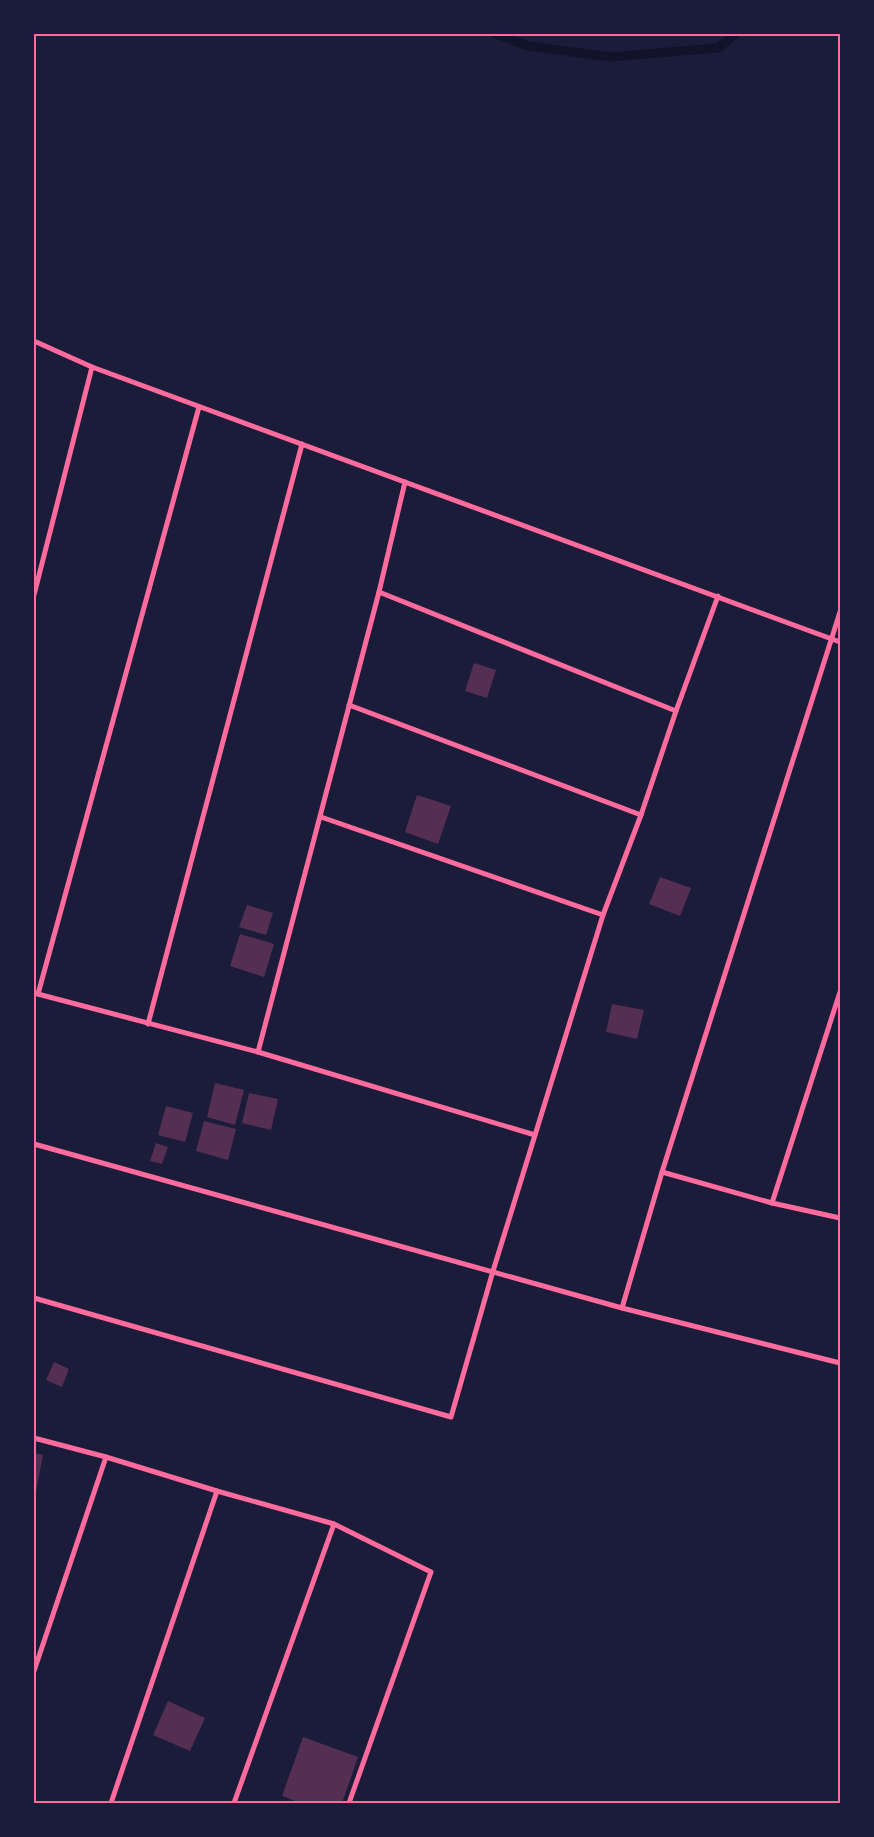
<svg xmlns="http://www.w3.org/2000/svg" width="874" height="1837" viewBox="0 0 874 1837" font-family="Figtree,sans-serif">
<style>
.lines{fill:none;stroke-linecap:round;stroke-linejoin:round}
.stream{stroke:#12122b;stroke-width:9}
.building{fill:#542f53}
.minor{stroke:#ff6b9d;stroke-width:5}
.neatline{fill:none;stroke:#ff6b9d;stroke-width:2}
</style>
<rect width="100%" height="100%" fill="#1b1b3a"/>
<g class="lines">
<path class="stream" d="M 496,34 L 528,46 L 611,57 L 718,48 L 735,34"/>
</g>
<g class="building">
<path d="M 474,663 L 496,670 L 487,698 L 465,691 Z"/>
<path d="M 417,795 L 451,806 L 438,844 L 405,832 Z"/>
<path d="M 660,877 L 691,888 L 680,916 L 649,904 Z"/>
<path d="M 247,905 L 273,913 L 266,935 L 239,927 Z"/>
<path d="M 240,934 L 274,944 L 264,977 L 230,966 Z"/>
<path d="M 612,1004 L 644,1010 L 637,1039 L 606,1032 Z"/>
<path d="M 215,1083 L 244,1090 L 235,1125 L 207,1117 Z"/>
<path d="M 249,1093 L 278,1099 L 271,1130 L 242,1123 Z"/>
<path d="M 166,1106 L 193,1113 L 185,1142 L 158,1135 Z"/>
<path d="M 204,1121 L 236,1129 L 228,1160 L 196,1151 Z"/>
<path d="M 156,1143 L 168,1147 L 162,1164 L 150,1161 Z"/>
<path d="M 54,1362 L 69,1369 L 62,1387 L 46,1380 Z"/>
<path d="M 34,1453 L 43,1455 L 35,1497 L 34,1497 Z"/>
<path d="M 168,1701 L 205,1718 L 190,1751 L 153,1735 Z"/>
<path d="M 303,1737 L 358,1757 L 342,1803 L 301,1803 L 282,1796 Z"/>
</g>
<g class="lines">
<g class="minor">
<path d="M 34,341 L 92,367 L 840,642"/>
<path d="M 379,592 L 676,711"/>
<path d="M 34,595 L 92,367"/>
<path d="M 349,705 L 641,815"/>
<path d="M 321,817 L 603,915"/>
<path d="M 34,993 L 258,1052 L 535,1135"/>
<path d="M 38,994 L 199,407"/>
<path d="M 148,1024 L 302,444"/>
<path d="M 258,1052 L 379,592 L 405,482"/>
<path d="M 34,1144 L 622,1308 L 840,1363"/>
<path d="M 662,1172 L 772,1203 L 840,1218"/>
<path d="M 772,1203 L 840,992"/>
<path d="M 34,1298 L 451,1417 L 493,1271 L 603,915 L 641,815 L 676,711 L 718,596"/>
<path d="M 622,1308 L 662,1172 L 840,612"/>
<path d="M 34,1438 L 106,1457 L 217,1491 L 334,1524 L 431,1572 L 349,1803"/>
<path d="M 34,1671 L 106,1457"/>
<path d="M 111,1803 L 217,1491"/>
<path d="M 234,1803 L 334,1524"/>
</g>
</g>
<rect width="874" height="1837" fill="none" stroke="#1b1b3a" stroke-width="70"/>
<rect x="35" y="35" width="804" height="1767" class="neatline"/>
</svg>
